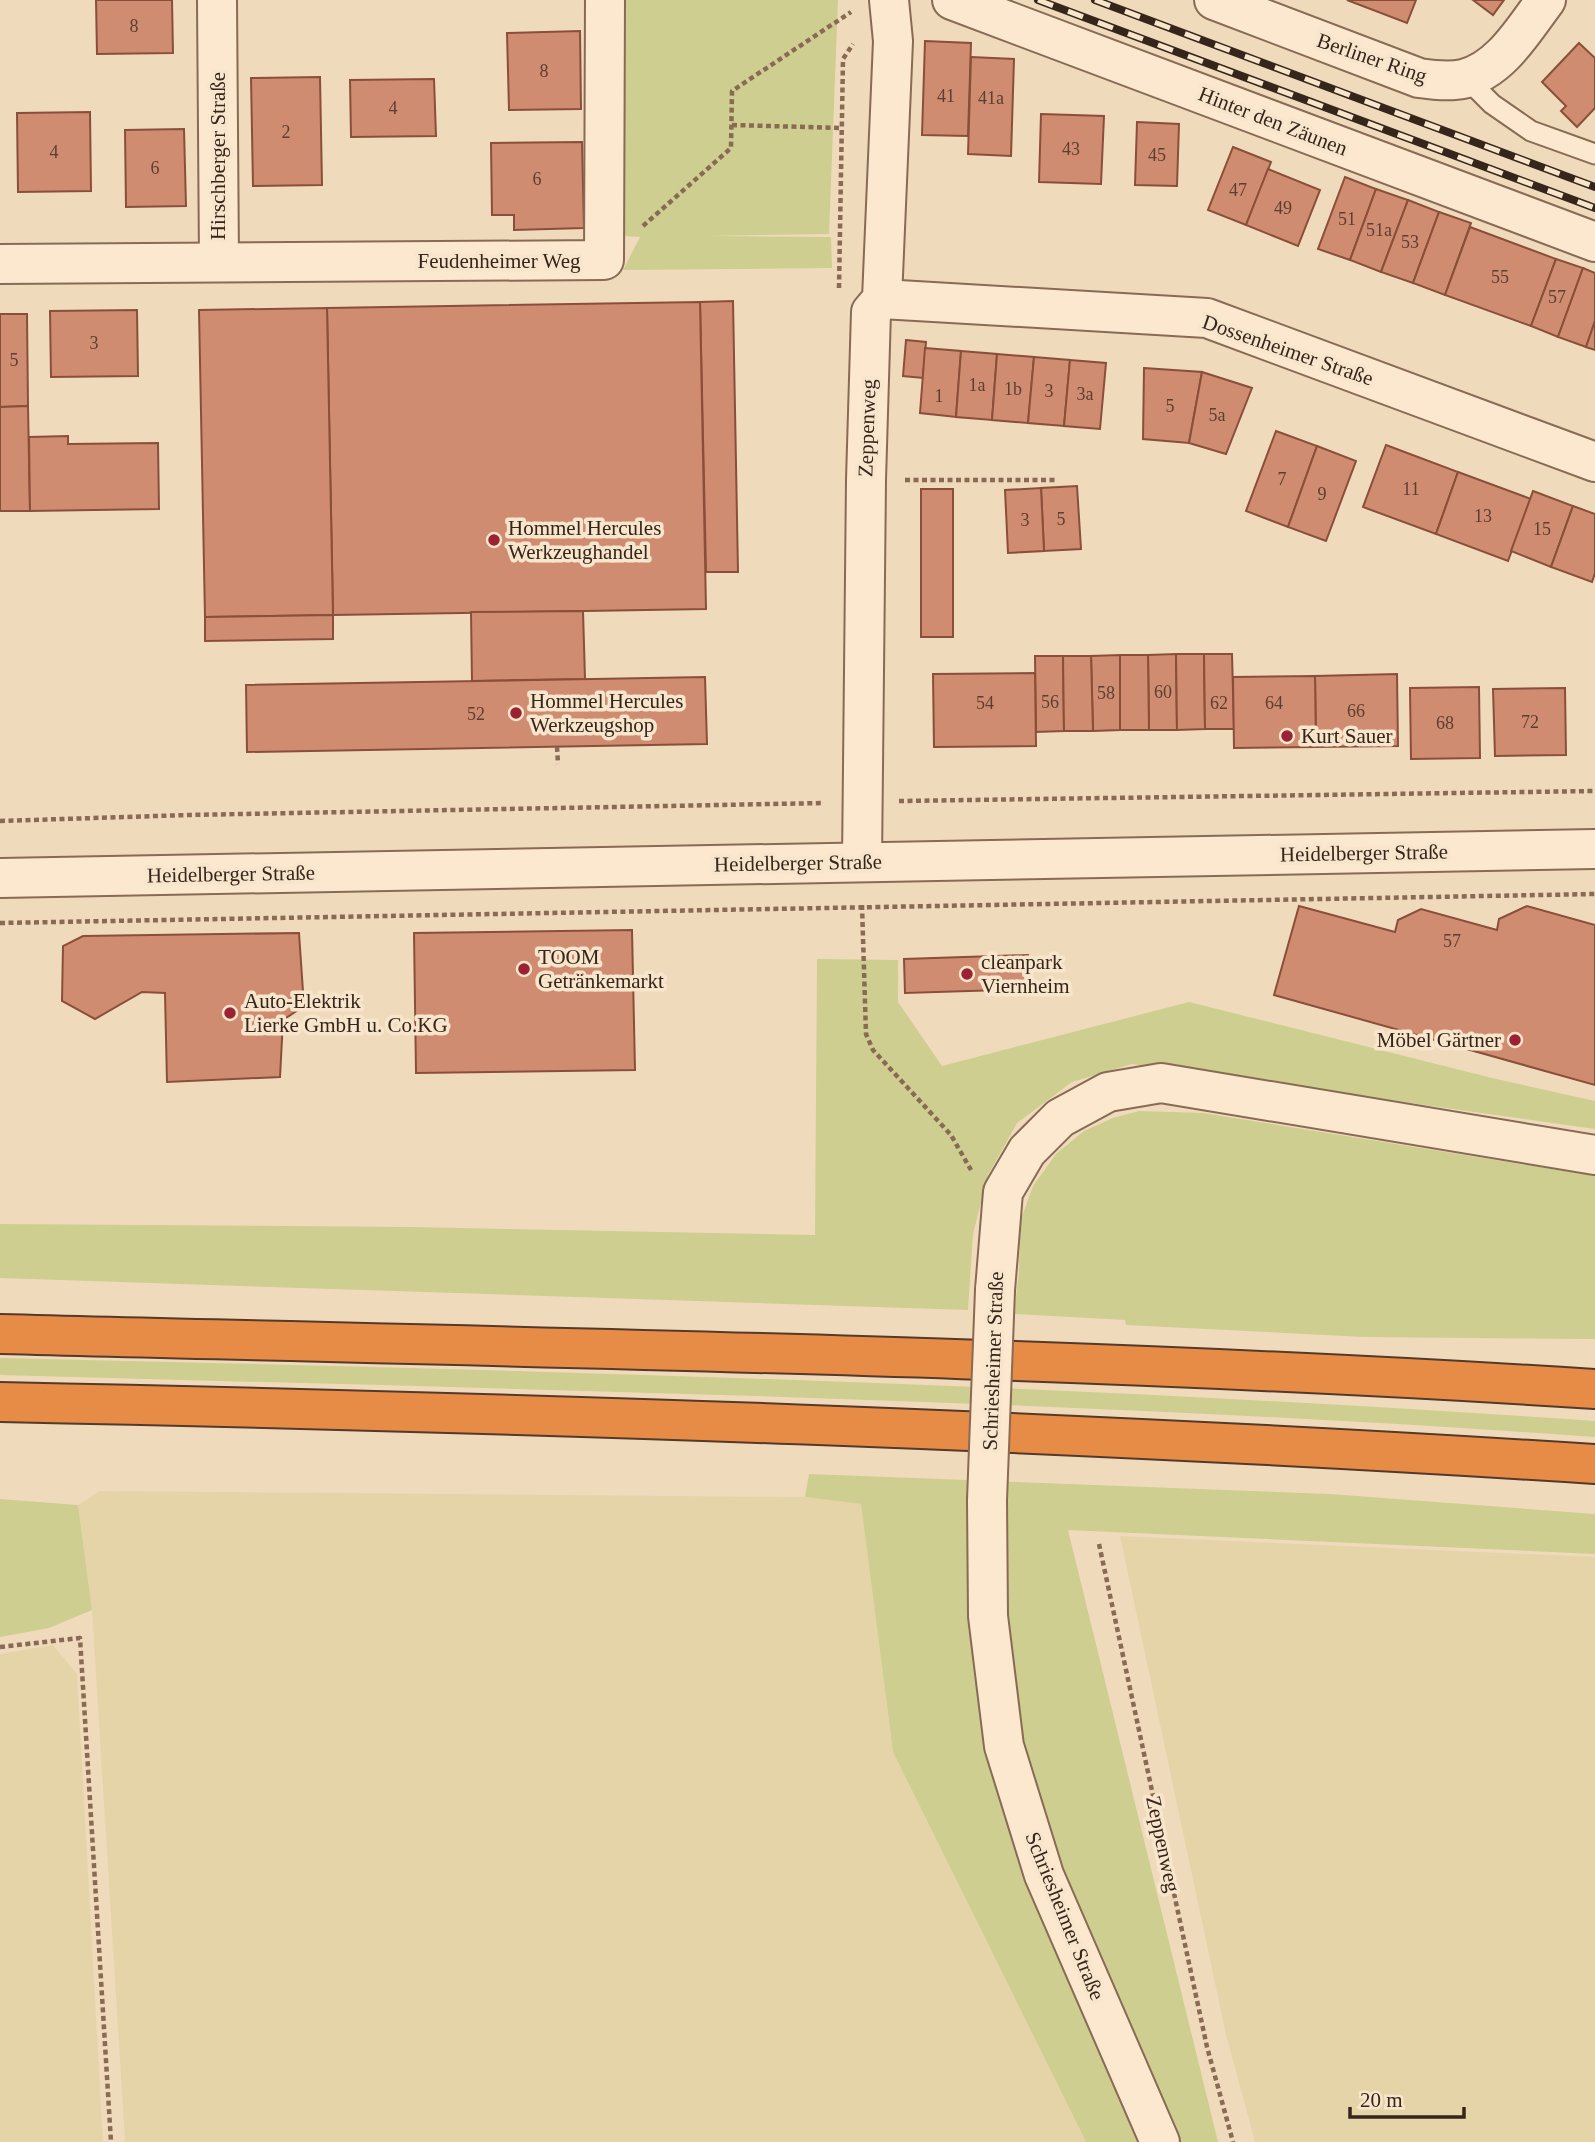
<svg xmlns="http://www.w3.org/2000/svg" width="1595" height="2142" viewBox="0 0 1595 2142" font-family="Georgia,serif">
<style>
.farmland{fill:#e6d4a9}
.green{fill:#cece90}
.building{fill:#d08c70;stroke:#894f39;stroke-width:2}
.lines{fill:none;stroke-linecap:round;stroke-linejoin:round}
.service-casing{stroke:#886a55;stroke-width:23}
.minor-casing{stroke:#886a55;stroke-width:42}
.tertiary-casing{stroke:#886a55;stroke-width:42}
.motorway-casing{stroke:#55392a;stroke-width:42}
.path{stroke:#886a55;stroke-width:4.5;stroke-dasharray:5 3.5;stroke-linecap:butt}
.service{stroke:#fbe8cf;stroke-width:19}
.minor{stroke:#fbe8cf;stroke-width:38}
.tertiary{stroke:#fbe8cf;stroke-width:38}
.motorway{stroke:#e68c46;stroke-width:38}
.rail-casing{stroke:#36251a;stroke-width:8}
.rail{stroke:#f7e5cc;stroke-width:5;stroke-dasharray:16;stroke-linecap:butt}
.minor-bridge-casing{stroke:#886a55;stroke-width:42;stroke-linecap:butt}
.minor-bridge{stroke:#fbe8cf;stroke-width:38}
.poi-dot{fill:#9a2232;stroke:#f7e5cc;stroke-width:2.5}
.labels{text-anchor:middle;stroke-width:7;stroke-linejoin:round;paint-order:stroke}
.number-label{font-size:18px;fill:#5c3f30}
.street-label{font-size:21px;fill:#36251a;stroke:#f7e5cc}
.poi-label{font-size:21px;fill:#36251a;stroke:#f7e5cc;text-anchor:start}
</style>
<rect width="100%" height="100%" fill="#f0dabc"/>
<g class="farmland">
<path d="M 100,1491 L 805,1497 L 861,1504 L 893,1752 L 1086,2142 L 125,2142 L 92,1610 L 78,1505 Z"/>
<path d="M 1120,1536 L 1595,1557 L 1595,2142 L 1255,2142 L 1226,2035 Z"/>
<path d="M 53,1645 L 77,1674 L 103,2142 L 0,2142 L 0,1654 Z"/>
</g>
<g class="green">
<path d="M 624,0 L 838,0 L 829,234 L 706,236 L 831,237 L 832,268 L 623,270 L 640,237 L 625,236 Z"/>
<path d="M 817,959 L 898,960 L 898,1002 L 942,1066 L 1189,1002 L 1492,1078 L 1595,1101 L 1595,1129 L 1132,1064 L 1072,1082 L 1017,1123 L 988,1175 L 973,1234 L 968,1310 L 0,1278 L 0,1224 L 411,1227 L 815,1235 Z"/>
<path d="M 1139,1111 L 1203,1113 L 1595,1176 L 1595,1339 L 1364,1337 L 1126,1325 L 1125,1320 L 1014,1314 L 1019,1272 L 1020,1222 L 1033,1186 L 1056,1154 L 1084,1131 L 1113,1118 Z"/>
<path d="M 0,1358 C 532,1370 1064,1384 1595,1421 L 1595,1437 C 1064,1399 532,1390 0,1375 Z"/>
<path d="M 809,1474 L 1330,1494 L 1595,1514 L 1595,1554 L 1068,1530 L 1218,2142 L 1086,2142 L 893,1752 L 861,1504 L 805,1497 Z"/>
<path d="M 0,1499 L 78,1505 L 92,1610 L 49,1628 L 0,1637 Z"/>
</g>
<g class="building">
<path d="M 96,0 L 172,0 L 173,53 L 97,54 Z"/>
<path d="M 1347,0 L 1416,0 L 1407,23 Z"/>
<path d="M 1473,0 L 1504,0 L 1493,15 Z"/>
<path d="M 580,31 L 581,109 L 509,110 L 507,33 Z"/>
<path d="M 925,41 L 971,43 L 968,136 L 922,135 Z"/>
<path d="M 1579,43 L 1595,58 L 1595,108 L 1577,127 L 1561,111 L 1566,106 L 1542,82 Z"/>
<path d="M 971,57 L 1014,59 L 1011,156 L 968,154 Z"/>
<path d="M 320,77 L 322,185 L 253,186 L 251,78 Z"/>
<path d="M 434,79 L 436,136 L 351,137 L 350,80 Z"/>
<path d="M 90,112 L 91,191 L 18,192 L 17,113 Z"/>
<path d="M 1041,114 L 1104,116 L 1101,184 L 1039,182 Z"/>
<path d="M 1137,122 L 1179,124 L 1177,186 L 1135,185 Z"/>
<path d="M 184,129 L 186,206 L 126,207 L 125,130 Z"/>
<path d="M 582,142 L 584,228 L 514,230 L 514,215 L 492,215 L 491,143 Z"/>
<path d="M 1233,147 L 1271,162 L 1246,225 L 1208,210 Z"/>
<path d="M 1268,169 L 1320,190 L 1298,246 L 1246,225 Z"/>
<path d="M 1345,177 L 1376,189 L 1350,260 L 1318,249 Z"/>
<path d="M 1376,189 L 1408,200 L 1381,272 L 1350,260 Z"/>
<path d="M 1408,200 L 1439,212 L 1413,283 L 1381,272 Z"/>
<path d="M 1439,212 L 1471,223 L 1445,295 L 1413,283 Z"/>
<path d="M 1470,227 L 1556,259 L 1531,326 L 1445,295 Z"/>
<path d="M 1556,259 L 1583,268 L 1558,337 L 1531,326 Z"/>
<path d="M 1583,268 L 1595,273 L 1595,321 L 1586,347 L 1558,337 Z"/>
<path d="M 733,301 L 738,572 L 706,572 L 700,302 Z"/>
<path d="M 700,302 L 706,609 L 333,615 L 327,308 Z"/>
<path d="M 327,308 L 333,615 L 205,617 L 199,310 Z"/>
<path d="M 137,310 L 138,376 L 51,377 L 50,311 Z"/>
<path d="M 0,314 L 27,314 L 28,406 L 0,407 Z"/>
<path d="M 1595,321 L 1595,350 L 1586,347 Z"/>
<path d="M 906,340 L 926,342 L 923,378 L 903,376 Z"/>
<path d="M 925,348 L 961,351 L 956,417 L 920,413 Z"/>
<path d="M 961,351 L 997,354 L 992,420 L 956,417 Z"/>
<path d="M 997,354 L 1034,357 L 1028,423 L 992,420 Z"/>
<path d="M 1034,357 L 1070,360 L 1064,426 L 1028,423 Z"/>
<path d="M 1070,360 L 1106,363 L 1100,429 L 1064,426 Z"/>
<path d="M 1144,368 L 1202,372 L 1189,443 L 1143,439 Z"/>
<path d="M 1202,372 L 1252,388 L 1226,454 L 1189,443 Z"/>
<path d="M 28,406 L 30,511 L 0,511 L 0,407 Z"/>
<path d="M 1276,431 L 1317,446 L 1288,527 L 1246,511 Z"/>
<path d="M 68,436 L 68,444 L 158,443 L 159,509 L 30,511 L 29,437 Z"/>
<path d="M 1386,445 L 1458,472 L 1436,534 L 1363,507 Z"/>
<path d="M 1317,446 L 1356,461 L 1326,541 L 1288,527 Z"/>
<path d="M 1458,472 L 1531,499 L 1508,561 L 1436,534 Z"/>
<path d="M 1077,486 L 1081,549 L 1044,551 L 1041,488 Z"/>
<path d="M 1041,488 L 1044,551 L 1008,553 L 1005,490 Z"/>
<rect x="921" y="489" width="32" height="148"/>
<path d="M 1533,491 L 1573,506 L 1551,567 L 1511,551 Z"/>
<path d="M 1573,506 L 1595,514 L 1595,573 L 1592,582 L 1551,567 Z"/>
<path d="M 583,611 L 585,679 L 472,681 L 471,612 Z"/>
<path d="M 333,615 L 333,639 L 205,641 L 205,617 Z"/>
<path d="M 1176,654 L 1177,730 L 1149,730 L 1148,655 Z"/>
<path d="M 1176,654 L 1204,654 L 1205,729 L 1177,730 Z"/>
<path d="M 1204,654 L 1232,654 L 1234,729 L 1205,729 Z"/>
<path d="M 1120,655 L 1120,730 L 1093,731 L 1091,656 Z"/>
<path d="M 1120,655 L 1148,655 L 1149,730 L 1120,730 Z"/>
<path d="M 1035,656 L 1063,656 L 1064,731 L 1036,732 Z"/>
<path d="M 1063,656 L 1091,656 L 1093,731 L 1064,731 Z"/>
<path d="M 1035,673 L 1036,746 L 934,747 L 933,674 Z"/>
<path d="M 1397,674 L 1398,746 L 1316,747 L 1315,676 Z"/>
<path d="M 1315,676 L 1316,747 L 1234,748 L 1233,677 Z"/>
<path d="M 705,677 L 707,744 L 247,752 L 246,685 Z"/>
<path d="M 1479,687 L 1480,758 L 1411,759 L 1410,688 Z"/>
<path d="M 1565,688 L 1566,755 L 1495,756 L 1493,689 Z"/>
<path d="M 1299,906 L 1395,932 L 1398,920 L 1421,909 L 1497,930 L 1499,919 L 1527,906 L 1595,925 L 1595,1085 L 1274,995 Z"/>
<path d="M 632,930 L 635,1070 L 416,1073 L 414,933 Z"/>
<path d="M 299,933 L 304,1006 L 283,1020 L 280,1077 L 167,1082 L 165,993 L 142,992 L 95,1019 L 62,1001 L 63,946 L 83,936 Z"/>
<path d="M 1028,955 L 1030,989 L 905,993 L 904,959 Z"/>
</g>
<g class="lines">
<g class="service-casing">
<path id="service" d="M 1466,78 L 1492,104 L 1531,131 L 1595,154"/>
</g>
<g class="minor-casing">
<g id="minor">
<path d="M 217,0 L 219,262"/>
<path d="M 952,0 L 1595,242"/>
<path d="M 1214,0 L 1419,78 C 1433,80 1449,82 1463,79 C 1501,70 1524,29 1546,0"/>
<path d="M 0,264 L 604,260 L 605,0"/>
<path d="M 882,299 L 1207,318 L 1595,462"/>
<path d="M 862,862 L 866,480 L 871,312 L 882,299 L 893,41 L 889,0"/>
<path d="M 995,1290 L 1003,1192 L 1027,1151 L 1060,1118 L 1108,1092 L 1161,1083 L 1595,1155"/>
<path d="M 987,1500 L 988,1616 L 1004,1746 L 1044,1875 L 1160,2142"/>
</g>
</g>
<g class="tertiary-casing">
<path id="tertiary" d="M 0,878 L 1595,849"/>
</g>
<g class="motorway-casing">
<g id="motorway">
<path d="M 0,1334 C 532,1348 1064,1355 1595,1389"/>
<path d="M 0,1402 C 532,1413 1064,1430 1595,1464"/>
</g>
</g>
<g class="path">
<path d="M 732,125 L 842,128"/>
<path d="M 643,226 L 731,148 L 732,91 L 851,12"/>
<path d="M 839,288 L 843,59 L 853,44"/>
<path d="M 905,480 L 1058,480"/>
<path d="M 557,747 L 558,764"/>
<path d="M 899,801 L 1595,791"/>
<path d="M 0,821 L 188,815 L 824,803"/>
<path d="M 862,905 L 866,1034 L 873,1050 L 951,1135 L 971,1170"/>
<path d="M 0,923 L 1595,894"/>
<path d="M 1099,1544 L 1207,2047 L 1233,2142"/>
<path d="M 0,1647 L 80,1638 L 111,2142"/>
</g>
<use href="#service" class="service"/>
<use href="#minor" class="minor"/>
<use href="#tertiary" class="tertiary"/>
<use href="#motorway" class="motorway"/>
<g class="rail-casing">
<g id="rail">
<path d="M 1038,0 L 1595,208"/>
<path d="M 1095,0 L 1595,187"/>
</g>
</g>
<use href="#rail" class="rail"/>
<g class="minor-bridge-casing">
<path id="minor-bridge" d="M 987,1500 L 995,1290"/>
</g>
<use href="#minor-bridge" class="minor-bridge"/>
</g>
<g class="poi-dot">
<circle cx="494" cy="540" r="7"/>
<circle cx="516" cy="713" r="7"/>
<circle cx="1287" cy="736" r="7"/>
<circle cx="524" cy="969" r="7"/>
<circle cx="967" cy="974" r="7"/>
<circle cx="230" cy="1013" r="7"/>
<circle cx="1515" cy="1040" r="7"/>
</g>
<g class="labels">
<g class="number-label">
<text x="134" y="32">8</text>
<text x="544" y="77">8</text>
<text x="946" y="102">41</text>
<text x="991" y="104">41a</text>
<text x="393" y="114">4</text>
<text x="286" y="138">2</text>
<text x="1071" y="155">43</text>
<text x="54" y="158">4</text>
<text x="1157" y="161">45</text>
<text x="155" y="174">6</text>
<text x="537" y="185">6</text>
<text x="1238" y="196">47</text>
<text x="1283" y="214">49</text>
<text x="1347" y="225">51</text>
<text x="1379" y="236">51a</text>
<text x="1410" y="248">53</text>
<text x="1500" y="283">55</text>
<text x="1557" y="303">57</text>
<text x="94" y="349">3</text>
<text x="14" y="366">5</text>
<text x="977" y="391">1a</text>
<text x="1013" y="395">1b</text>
<text x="1049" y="397">3</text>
<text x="1085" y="400">3a</text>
<text x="939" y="402">1</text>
<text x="1170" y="412">5</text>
<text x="1217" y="421">5a</text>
<text x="1282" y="485">7</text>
<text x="1411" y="495">11</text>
<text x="1322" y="500">9</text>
<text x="1483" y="522">13</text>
<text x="1061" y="525">5</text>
<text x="1025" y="526">3</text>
<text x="1542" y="535">15</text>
<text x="1163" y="698">60</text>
<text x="1106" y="699">58</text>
<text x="1050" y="708">56</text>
<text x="985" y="709">54</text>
<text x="1219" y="709">62</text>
<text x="1274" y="709">64</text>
<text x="1356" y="717">66</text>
<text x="476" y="720">52</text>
<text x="1530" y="728">72</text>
<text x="1445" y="729">68</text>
<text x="1452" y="947">57</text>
</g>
<g class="street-label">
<text transform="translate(1372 58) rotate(19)" y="7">Berliner Ring</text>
<text transform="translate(1273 121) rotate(21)" y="7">Hinter den Zäunen</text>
<text transform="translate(218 156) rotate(-90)" y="7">Hirschberger Straße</text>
<text x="499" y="268">Feudenheimer Weg</text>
<text transform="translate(1288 350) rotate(19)" y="7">Dossenheimer Straße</text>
<text transform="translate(867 428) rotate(-88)" y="7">Zeppenweg</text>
<text transform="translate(1364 853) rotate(-1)" y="7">Heidelberger Straße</text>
<text transform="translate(798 863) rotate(-1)" y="7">Heidelberger Straße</text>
<text transform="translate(231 874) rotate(-1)" y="7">Heidelberger Straße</text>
<text transform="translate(993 1361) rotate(-88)" y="7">Schriesheimer Straße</text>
<text transform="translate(1163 1844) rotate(78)" y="7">Zeppenweg</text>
<text transform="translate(1065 1916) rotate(68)" y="7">Schriesheimer Straße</text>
</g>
<g class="poi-label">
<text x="508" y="535">Hommel Hercules<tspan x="508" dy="24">Werkzeughandel</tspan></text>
<text x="530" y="708">Hommel Hercules<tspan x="530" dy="24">Werkzeugshop</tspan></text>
<text x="1301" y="743">Kurt Sauer</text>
<text x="538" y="964">TOOM<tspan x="538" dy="24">Getränkemarkt</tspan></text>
<text x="981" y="969">cleanpark<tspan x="981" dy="24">Viernheim</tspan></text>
<text x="244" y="1008">Auto-Elektrik<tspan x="244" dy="24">Lierke GmbH u. Co.KG</tspan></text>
<text x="1501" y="1047" text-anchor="end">Möbel Gärtner</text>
</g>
</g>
<path d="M1350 2107v10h114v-10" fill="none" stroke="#36251a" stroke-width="3.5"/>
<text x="1360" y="2107" font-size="21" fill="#36251a" stroke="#f7e5cc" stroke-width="5" paint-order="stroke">20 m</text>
</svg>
